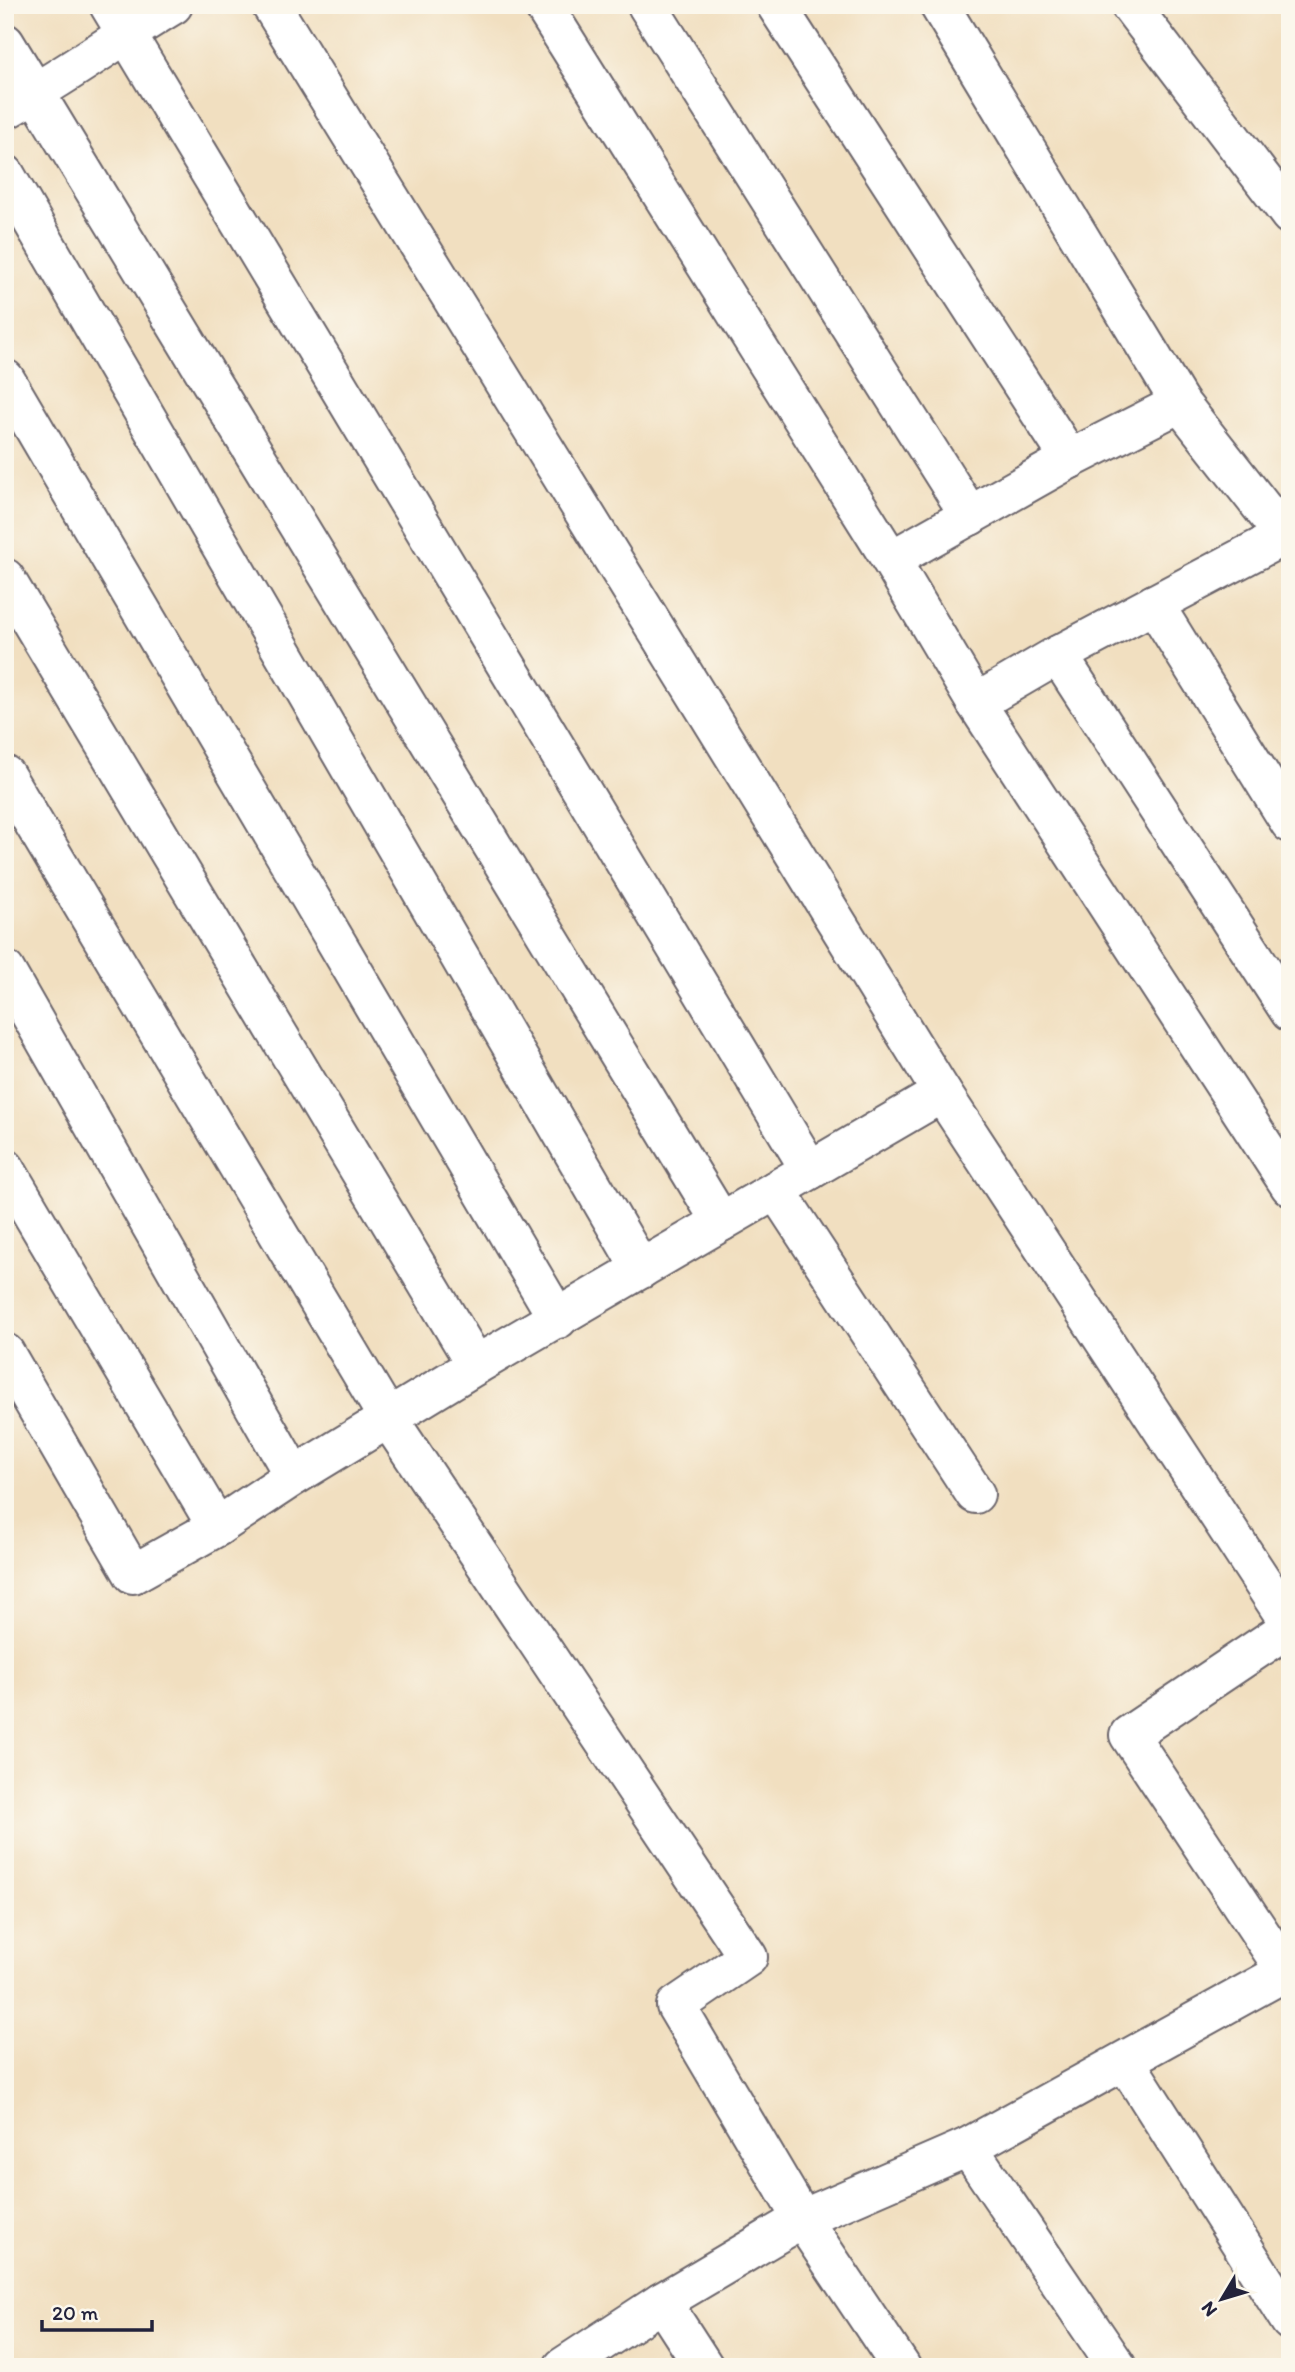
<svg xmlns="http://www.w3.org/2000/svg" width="1295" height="2372" viewBox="0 0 1295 2372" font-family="Itim,sans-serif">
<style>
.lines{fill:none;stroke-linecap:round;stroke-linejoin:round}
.street-casing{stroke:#6a646a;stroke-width:42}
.street{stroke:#fff;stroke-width:38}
</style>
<rect width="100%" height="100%" fill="#fbf7ec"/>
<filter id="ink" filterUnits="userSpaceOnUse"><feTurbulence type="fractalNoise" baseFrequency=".0143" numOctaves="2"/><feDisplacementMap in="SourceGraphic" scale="14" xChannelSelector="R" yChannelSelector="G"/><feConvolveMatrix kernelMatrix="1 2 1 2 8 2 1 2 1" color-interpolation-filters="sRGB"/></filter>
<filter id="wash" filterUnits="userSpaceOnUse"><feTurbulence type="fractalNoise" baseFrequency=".00686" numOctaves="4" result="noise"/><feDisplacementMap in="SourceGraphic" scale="28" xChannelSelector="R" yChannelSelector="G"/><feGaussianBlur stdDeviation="1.57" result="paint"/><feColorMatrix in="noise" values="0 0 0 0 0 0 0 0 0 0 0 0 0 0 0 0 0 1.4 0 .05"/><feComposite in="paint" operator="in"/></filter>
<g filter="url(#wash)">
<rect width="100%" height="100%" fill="#f1dfc0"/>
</g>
<g filter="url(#ink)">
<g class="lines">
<g class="street-casing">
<g id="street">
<path d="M 109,5 L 810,1170"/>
<path d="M 543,5 L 891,560 L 976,703 L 1290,1186"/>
<path d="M 647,5 L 970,516"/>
<path d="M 776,5 L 1070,459"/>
<path d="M 939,5 L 1180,403 L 1290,543"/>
<path d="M 1130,5 L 1290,215"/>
<path d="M 5,43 L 721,1222"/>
<path d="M 5,110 C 63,78 116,39 173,5"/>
<path d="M 5,174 L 641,1269"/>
<path d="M 5,379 L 558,1319"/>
<path d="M 891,560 L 1070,459 L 1180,403"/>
<path d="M 5,578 L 476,1365"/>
<path d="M 1154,604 L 1290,823"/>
<path d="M 1058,655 L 1290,1012"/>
<path d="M 976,703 L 1058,655 L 1285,535"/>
<path d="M 5,775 L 388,1418 L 748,1957 L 676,2006 L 802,2219 L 901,2367"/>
<path d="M 5,970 L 294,1476"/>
<path d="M 942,1093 L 1290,1624"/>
<path d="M 5,1168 L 217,1527 L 133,1574 L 5,1353"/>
<path d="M 776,1190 L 975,1494"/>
<path d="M 217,1527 L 294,1476 L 476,1365 L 942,1093 L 271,5"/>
<path d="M 1290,1627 L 1129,1735 L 1290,1978"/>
<path d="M 1125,2061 L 1290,2321"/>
<path d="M 968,2147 L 1117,2367"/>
<path d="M 662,2302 L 704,2367"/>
<path d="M 563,2367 L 662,2302 L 802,2219 L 968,2147 L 1290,1969"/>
</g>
</g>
<use href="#street" class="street"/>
</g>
</g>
<rect width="1295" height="2372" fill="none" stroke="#fbf7ec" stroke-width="28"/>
<g transform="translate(1222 2299) rotate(232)" stroke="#fbf7ec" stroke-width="5" paint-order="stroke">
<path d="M0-5L12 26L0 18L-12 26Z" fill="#22223b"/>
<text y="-10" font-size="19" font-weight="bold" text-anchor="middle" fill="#22223b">N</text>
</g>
<path d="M42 2320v10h110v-10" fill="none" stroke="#22223b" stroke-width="3.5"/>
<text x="52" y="2320" font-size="21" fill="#22223b" stroke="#fbf7ec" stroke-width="5" paint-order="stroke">20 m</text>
</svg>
